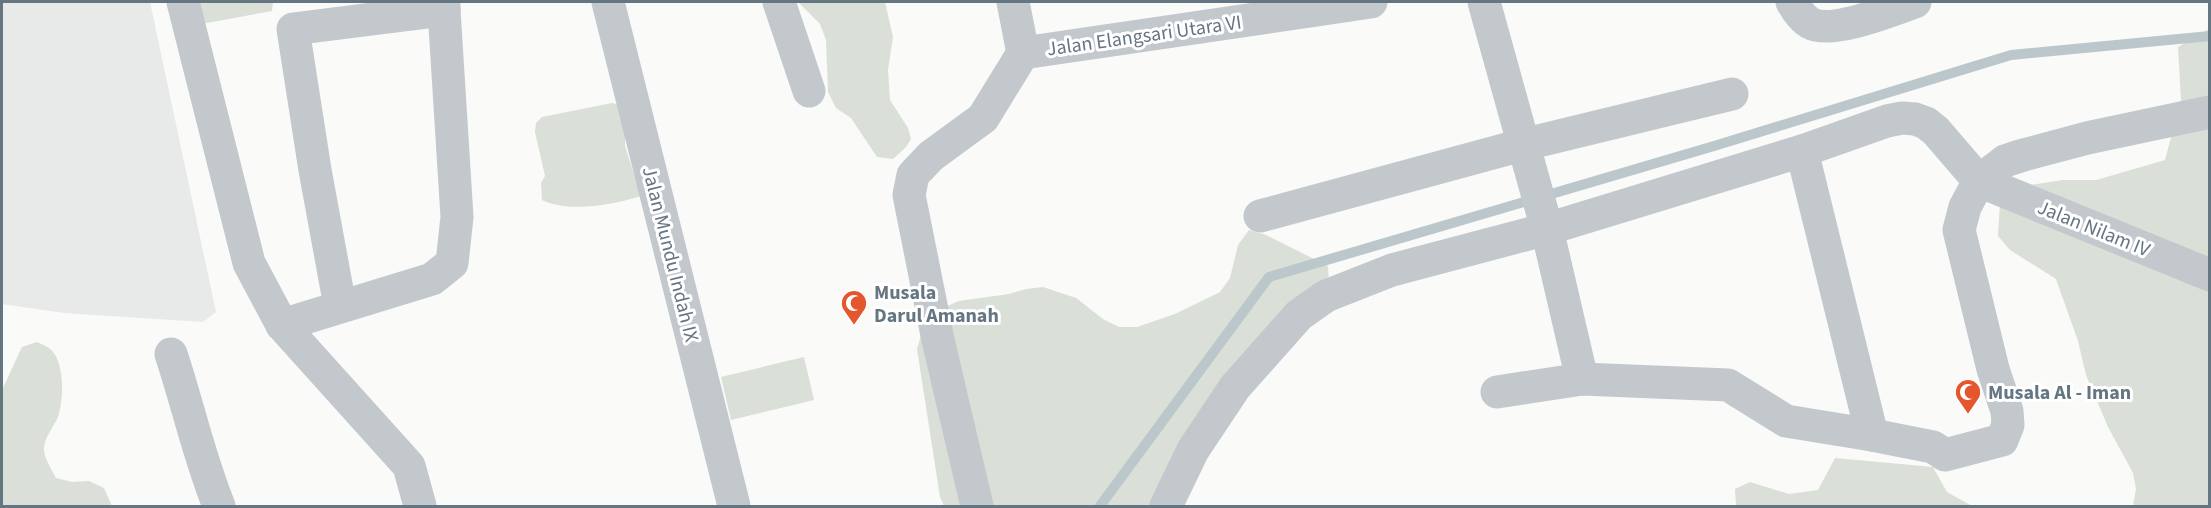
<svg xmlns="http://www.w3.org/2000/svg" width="2211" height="508" viewBox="0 0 2211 508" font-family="'Source Sans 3',sans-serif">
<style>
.built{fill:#e8e9e9}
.green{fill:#dadfd7}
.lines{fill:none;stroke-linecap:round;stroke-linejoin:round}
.stream{stroke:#bbc7cb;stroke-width:10}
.minor{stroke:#c3c8cc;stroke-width:33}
.labels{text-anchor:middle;stroke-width:6;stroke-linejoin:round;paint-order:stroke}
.street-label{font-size:20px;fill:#657683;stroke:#fff}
.poi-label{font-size:20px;font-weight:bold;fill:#657683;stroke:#fff;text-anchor:start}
</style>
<rect width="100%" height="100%" fill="#fafaf8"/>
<path class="built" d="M 2,2 L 150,2 L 216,312 L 203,322 L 64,313 L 2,304 Z"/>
<g class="green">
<path d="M 196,2 L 273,2 L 272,11 L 201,24 Z"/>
<path d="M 798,2 L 885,2 L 893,37 L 888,70 L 890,100 L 908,128 L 911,139 L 906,147 L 893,159 L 877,157 L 851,118 L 836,108 L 828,92 L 826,40 L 820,24 Z"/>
<path d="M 2209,29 L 2209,506 L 2133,506 L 2136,489 L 2133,473 L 2108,427 L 2086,375 L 2078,341 L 2056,279 L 2010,250 L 1998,236 L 2000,203 L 2031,185 L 2063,180 L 2096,180 L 2165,160 L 2181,100 L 2178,47 Z"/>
<path d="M 612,103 L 620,105 L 625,112 L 625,146 L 641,196 C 613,205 569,213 542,200 L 541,183 L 545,176 L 535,132 L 536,123 L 542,117 Z"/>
<path d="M 1249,230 L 1266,235 L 1328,266 L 1329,282 L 1169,506 L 944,506 L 940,497 L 917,349 L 922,332 L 945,307 L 959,301 L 1009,294 L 1026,289 L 1043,287 L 1076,298 L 1103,319 L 1119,327 L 1137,327 L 1175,314 L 1220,292 L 1230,278 L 1238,245 Z"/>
<path d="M 37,342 C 41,344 47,346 50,349 C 65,361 64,400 58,417 C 54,426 45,437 44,447 C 43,457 52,470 56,478 L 72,482 L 89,481 L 104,488 L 112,506 L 2,506 L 2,390 L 22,347 Z"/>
<path d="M 804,357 L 814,400 L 731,420 L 721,377 Z"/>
<path d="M 1835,458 L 1933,467 L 1947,492 L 1972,506 L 1736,506 L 1735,489 L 1750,482 L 1789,494 L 1818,490 Z"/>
</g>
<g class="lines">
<path class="stream" d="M 1100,506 L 1269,277 L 1714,146 L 2011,55 L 2210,36"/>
<g class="minor">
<path d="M 183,2 L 249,263 L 282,325 L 409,466 L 420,506"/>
<path d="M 608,2 L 734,506"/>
<path d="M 779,2 L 809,91"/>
<path d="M 1013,2 L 1023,53"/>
<path d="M 1484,2 L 1547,229 L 1582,379"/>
<path d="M 1792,2 C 1796,9 1803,19 1810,23 C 1832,35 1892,10 1915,2"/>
<path d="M 1023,53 L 1371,2"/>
<path d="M 1802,151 L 1872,435"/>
<path d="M 1260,216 L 1522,145 L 1732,94"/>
<path d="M 340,306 L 315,170 L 293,29 L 444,10 L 444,2"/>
<path d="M 282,325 L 432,279 L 452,263 L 457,217 L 444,10"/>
<path d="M 171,354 C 188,405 199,457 219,506"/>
<path d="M 1497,392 L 1582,379 L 1728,385 L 1786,421 L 1872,435 L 1933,447 L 1945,455 L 2002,440 L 2008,425 L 2007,411 L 1993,369 L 1959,230 L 1965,207 L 1979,181 L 2005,161 L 2020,156 L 2087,138 L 2210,112"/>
<path d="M 977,506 L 938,340 L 909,195 L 913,175 L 931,156 L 983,118 L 1023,53"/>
<path d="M 1166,506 L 1193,450 L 1235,387 L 1299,315 L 1326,296 L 1392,270 L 1547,229 L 1802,151 L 1887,121 L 1902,118 L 1915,119 L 1926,123 L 1936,131 L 1979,181 L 2210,275"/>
</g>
</g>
<defs>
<g id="mosque-pin" transform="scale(1.35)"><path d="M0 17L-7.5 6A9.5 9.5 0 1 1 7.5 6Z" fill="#e4572e" stroke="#fff"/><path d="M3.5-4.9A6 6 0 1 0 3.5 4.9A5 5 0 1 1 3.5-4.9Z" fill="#fff"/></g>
</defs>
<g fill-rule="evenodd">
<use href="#mosque-pin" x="854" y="303"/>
<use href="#mosque-pin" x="1968" y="392"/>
</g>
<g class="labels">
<g class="street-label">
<text transform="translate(1144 35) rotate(-8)" y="7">Jalan Elangsari Utara VI</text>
<text transform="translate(2094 228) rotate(22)" y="7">Jalan Nilam IV</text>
<text transform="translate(671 254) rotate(76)" y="7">Jalan Mundu Indah IX</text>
</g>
<g class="poi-label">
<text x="874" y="299">Musala<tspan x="874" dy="23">Darul Amanah</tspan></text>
<text x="1988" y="399">Musala Al - Iman</text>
</g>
</g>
<rect width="2211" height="508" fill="none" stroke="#657683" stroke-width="6"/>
</svg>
